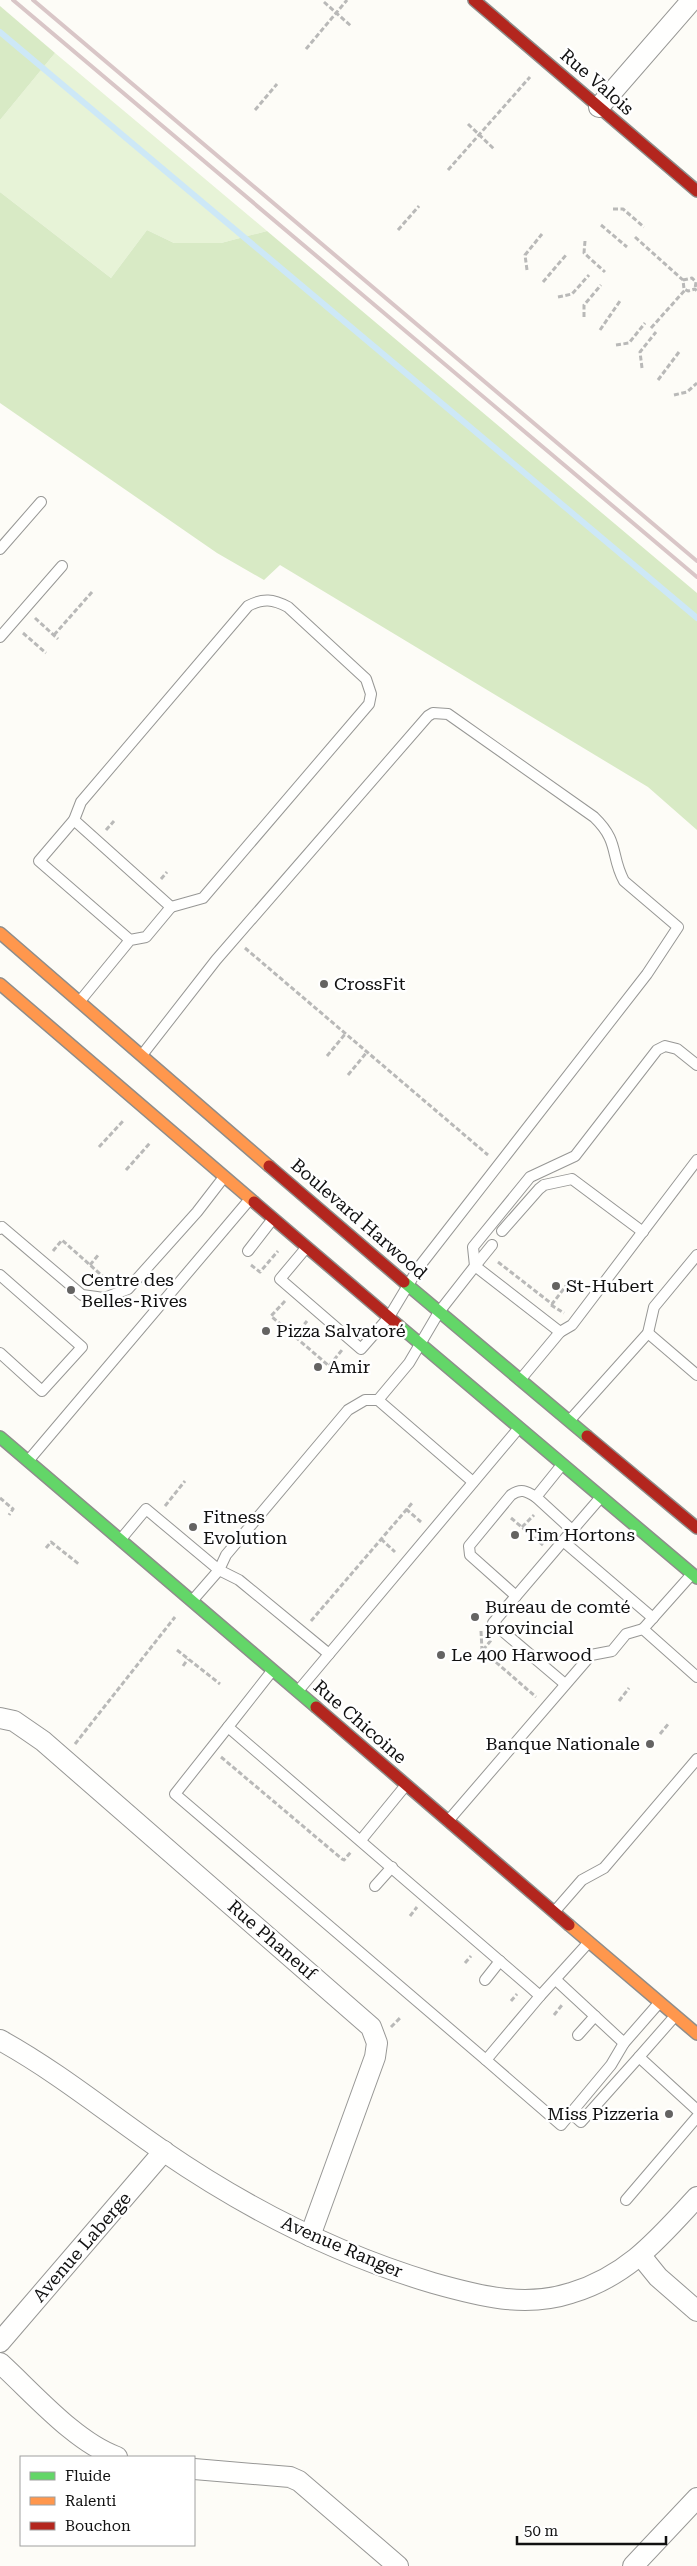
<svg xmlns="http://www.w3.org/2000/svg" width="697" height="2566" viewBox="0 0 697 2566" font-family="'Roboto Serif',serif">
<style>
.green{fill:#e7f3d7}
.forest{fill:#d8eac5}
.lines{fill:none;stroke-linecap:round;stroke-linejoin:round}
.stream{stroke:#cde8f7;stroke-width:6}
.lane-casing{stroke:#979795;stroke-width:12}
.street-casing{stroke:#979795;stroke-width:22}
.fast-casing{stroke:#8e8d8b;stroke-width:14}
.slow-casing{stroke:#8e8d8b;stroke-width:14}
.jam-casing{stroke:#8e8d8b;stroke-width:14}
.path{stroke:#b9b9b8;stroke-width:3;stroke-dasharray:5 2.5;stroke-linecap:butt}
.lane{stroke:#fffffe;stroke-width:10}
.street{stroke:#fffffe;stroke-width:20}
.fast{stroke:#63d668;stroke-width:11}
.slow{stroke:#ff974d;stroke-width:11}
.jam{stroke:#b3261e;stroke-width:11}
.rail{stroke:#d9c6c7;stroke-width:4}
.poi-dot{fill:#646362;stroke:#fff;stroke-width:2}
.labels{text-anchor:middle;stroke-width:5;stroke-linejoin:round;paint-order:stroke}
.street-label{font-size:18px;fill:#111;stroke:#fff}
.poi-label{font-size:18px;fill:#111;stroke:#fff;text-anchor:start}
</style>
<rect width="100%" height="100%" fill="#fdfcf7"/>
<path class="green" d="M 55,53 L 267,231 L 221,243 L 174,243 L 147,230 L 111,278 L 0,192 L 0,120 Z"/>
<g class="forest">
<path d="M 0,6 L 55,53 L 0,120 Z"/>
<path d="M 0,192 L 111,278 L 147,230 L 174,243 L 221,243 L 267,231 L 697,593 L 697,830 L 648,787 L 280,565 L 264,580 L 217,553 L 0,403 Z"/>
</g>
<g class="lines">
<path class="stream" d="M 0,32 L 697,618"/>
<g class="lane-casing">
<g id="lane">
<path d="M 0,549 L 41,502"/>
<path d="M 0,637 L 62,566"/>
<path d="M 74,820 L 81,802 L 248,606 C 263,598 273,599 288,607 L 366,679 L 371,694 L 369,704 L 203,898 L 171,907"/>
<path d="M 80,1001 L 130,940 L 146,937 L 171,907 L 74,820 L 39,861 L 130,940"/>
<path d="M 142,1055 L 216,960 L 428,716 L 433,713 L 448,714 L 594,817 C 620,842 610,855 624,881 L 678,927 L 647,974 L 419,1267 L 389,1317 L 361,1349 L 280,1279 L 306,1248"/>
<path d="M 0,1229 L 2,1227 L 82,1295 L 104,1298 L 128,1289 L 197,1212 L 224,1177"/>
<path d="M 502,1231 L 539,1189 L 544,1185 L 572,1179 L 643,1232"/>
<path d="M 248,1251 L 272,1220"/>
<path d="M 475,1266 L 473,1247 L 530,1177 L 575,1156 L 657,1050 L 665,1046 L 677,1049 L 697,1065"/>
<path d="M 475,1266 L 492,1245"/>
<path d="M 0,1275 L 82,1347 L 42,1391 L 0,1353"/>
<path d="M 560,1332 L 572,1325 L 697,1160"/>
<path d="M 648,1333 L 697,1375"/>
<path d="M 570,1420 L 648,1333 L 654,1307 L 697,1255"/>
<path d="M 28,1461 L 250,1199"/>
<path d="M 561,1466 L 536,1497 L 572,1530"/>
<path d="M 473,1482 L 378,1400 L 409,1363 L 439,1312 L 475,1266 L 560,1332 L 520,1380"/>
<path d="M 601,1497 L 563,1541 L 653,1618"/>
<path d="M 121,1539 L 146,1509 L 219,1570 L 192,1601"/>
<path d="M 563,1541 L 493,1623 L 565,1684"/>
<path d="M 516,1596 L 470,1555 L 469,1546 L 511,1495 C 521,1488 526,1491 536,1497"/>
<path d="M 643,1629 L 692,1574"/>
<path d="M 329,1654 L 239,1580 L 219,1570 L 226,1555 L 348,1410 L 365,1400 L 378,1400"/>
<path d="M 272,1671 L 228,1727 L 531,1988 L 540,1996 L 589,1942"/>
<path d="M 298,1691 L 518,1429"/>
<path d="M 228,1727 L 175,1794 L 486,2060 L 540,1996"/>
<path d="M 448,1821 L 591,1655 L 612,1651 L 626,1634 L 643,1629 L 697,1677"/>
<path d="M 361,1840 L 406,1785"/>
<path d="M 375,1886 L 392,1867"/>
<path d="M 555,1911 L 582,1880 L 604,1868 L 697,1759"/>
<path d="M 485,1980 L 500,1961"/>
<path d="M 556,1980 L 624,2043 L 659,2003"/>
<path d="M 675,2016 L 639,2057 L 697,2110"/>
<path d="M 578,2035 L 595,2016"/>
<path d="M 486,2060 L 561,2125 L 611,2065 L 624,2043"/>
<path d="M 571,2113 L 581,2122 L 639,2057"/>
<path d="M 626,2200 L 697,2117"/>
</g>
</g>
<g class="street-casing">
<g id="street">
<path d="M 599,107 L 692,0"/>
<path d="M 0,1718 L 14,1721 L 43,1741 L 371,2027 L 377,2043 L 375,2057 L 310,2236"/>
<path d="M 0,2040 C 58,2072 109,2114 163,2151 C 246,2208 336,2254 433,2283 C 479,2296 525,2308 571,2293 C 628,2276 659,2238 697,2197"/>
<path d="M 641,2256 L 658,2277 L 697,2311"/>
<path d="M 0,2342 L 164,2151"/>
<path d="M 0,2363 C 33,2393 75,2442 117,2457"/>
<path d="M 194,2469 L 290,2477 L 299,2481 L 398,2566"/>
<path d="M 633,2566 L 697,2498"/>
</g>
</g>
<g class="fast-casing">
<g id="fast">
<path d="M 404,1282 L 587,1436"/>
<path d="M 398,1325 L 697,1578"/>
<path d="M 0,1437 L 316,1707"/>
</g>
</g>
<g class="slow-casing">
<g id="slow">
<path d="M 0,933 L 269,1166"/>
<path d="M 0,984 L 254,1202"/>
<path d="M 569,1925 L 697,2034"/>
</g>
</g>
<g class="jam-casing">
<g id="jam">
<path d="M 474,0 L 697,191"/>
<path d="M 269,1166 L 404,1282"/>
<path d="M 254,1202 L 398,1325"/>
<path d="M 587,1436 L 697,1528"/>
<path d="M 316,1707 L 569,1925"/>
</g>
</g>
<g class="path">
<path d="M 324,2 L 351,26"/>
<path d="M 306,49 L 347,0"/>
<path d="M 255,110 L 277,84"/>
<path d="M 468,124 L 494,149"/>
<path d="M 448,170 L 530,77"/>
<path d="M 613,209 L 623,209 L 644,227"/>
<path d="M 601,225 L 627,247"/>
<path d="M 398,230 L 419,206"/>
<path d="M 635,237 L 683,280 L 684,289 L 688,291 L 695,289 L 697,291"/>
<path d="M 585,241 L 584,253 L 605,272"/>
<path d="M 527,270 L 525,255 L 542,234"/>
<path d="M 683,280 L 692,278 L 696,282 L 695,289"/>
<path d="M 543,282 L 566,255"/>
<path d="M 558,297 L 572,294 L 589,275"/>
<path d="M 584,317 L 584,305 L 601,285"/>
<path d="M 651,328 L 685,290"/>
<path d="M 600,330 L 620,301"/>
<path d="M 616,345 L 629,343 L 645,323"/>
<path d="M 642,368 L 640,352 L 656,332"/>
<path d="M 658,380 L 679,352"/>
<path d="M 674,395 L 687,392 L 697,383"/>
<path d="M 35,618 L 58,639"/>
<path d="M 23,633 L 46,653"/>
<path d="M 54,635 L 92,592"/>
<path d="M 106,830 L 114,821"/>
<path d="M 161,879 L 167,872"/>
<path d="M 245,948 L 488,1155"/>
<path d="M 327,1056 L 346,1033"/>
<path d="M 348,1075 L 367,1052"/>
<path d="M 99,1147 L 124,1120"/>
<path d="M 126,1170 L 150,1143"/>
<path d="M 53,1251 L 62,1240 L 108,1281"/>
<path d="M 498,1262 L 552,1304 L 566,1286 L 575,1293 L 577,1291"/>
<path d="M 90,1265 L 99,1254"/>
<path d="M 251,1265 L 260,1272 L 278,1251"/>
<path d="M 285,1301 L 271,1316 L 329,1366 L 342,1350"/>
<path d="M 551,1305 L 564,1313"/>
<path d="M 295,1336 L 307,1321"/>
<path d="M 0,1498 L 13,1509 L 9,1515"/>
<path d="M 165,1506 L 185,1481"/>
<path d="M 406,1509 L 421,1522"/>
<path d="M 511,1518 L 543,1545"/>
<path d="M 522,1527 L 534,1515"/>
<path d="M 381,1539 L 395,1552"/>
<path d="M 46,1548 L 51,1542 L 80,1565"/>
<path d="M 311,1621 L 413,1502"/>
<path d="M 481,1631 L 482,1650 L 536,1697"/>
<path d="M 177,1650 L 220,1684"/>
<path d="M 483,1650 L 492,1639"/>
<path d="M 183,1666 L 188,1659"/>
<path d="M 619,1701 L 629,1688"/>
<path d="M 660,1734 L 669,1723"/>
<path d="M 75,1744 L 175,1617"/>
<path d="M 221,1757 L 342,1859 L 344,1860 L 351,1852"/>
<path d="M 410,1916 L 417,1907"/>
<path d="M 465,1963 L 471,1956"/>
<path d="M 511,2001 L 517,1994"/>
<path d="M 554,2015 L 562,2005"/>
<path d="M 391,2027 L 401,2017"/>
</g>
<use href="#lane" class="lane"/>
<use href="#street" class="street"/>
<use href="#fast" class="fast"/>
<use href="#slow" class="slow"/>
<use href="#jam" class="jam"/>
<g class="rail">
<path d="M 13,0 L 697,577"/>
<path d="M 33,0 L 697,561"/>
</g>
</g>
<g class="poi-dot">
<circle cx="324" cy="984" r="5"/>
<circle cx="556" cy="1286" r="5"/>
<circle cx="71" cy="1290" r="5"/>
<circle cx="266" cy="1331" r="5"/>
<circle cx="318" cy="1367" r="5"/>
<circle cx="193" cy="1527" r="5"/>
<circle cx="515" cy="1535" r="5"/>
<circle cx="475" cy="1617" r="5"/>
<circle cx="441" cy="1655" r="5"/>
<circle cx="650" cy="1744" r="5"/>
<circle cx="669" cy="2114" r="5"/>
</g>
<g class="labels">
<g class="street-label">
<text transform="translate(597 82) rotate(41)" y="6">Rue Valois</text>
<text transform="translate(359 1219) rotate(41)" y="6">Boulevard Harwood</text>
<text transform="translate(360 1722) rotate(41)" y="6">Rue Chicoine</text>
<text transform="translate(272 1940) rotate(41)" y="6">Rue Phaneuf</text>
<text transform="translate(82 2247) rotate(-49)" y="6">Avenue Laberge</text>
<text transform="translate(342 2247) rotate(23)" y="6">Avenue Ranger</text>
</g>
<g class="poi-label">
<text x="334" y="990">CrossFit</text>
<text x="81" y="1286">Centre des<tspan x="81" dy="21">Belles-Rives</tspan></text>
<text x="566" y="1292">St-Hubert</text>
<text x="276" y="1337">Pizza Salvatoré</text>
<text x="328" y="1373">Amir</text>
<text x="203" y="1523">Fitness<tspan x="203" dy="21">Evolution</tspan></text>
<text x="525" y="1541">Tim Hortons</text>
<text x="485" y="1613">Bureau de comté<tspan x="485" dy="21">provincial</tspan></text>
<text x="451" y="1661">Le 400 Harwood</text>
<text x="640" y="1750" text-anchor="end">Banque Nationale</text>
<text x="659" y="2120" text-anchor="end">Miss Pizzeria</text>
</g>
</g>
<rect x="20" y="2456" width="175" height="90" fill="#ffffff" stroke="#a0a0a0"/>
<rect x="30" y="2472" width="25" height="8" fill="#63d668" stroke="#a0a0a0"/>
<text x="65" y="2481" font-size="15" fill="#111111">Fluide</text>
<rect x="30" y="2497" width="25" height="8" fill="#ff974d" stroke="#a0a0a0"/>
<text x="65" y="2506" font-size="15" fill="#111111">Ralenti</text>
<rect x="30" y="2522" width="25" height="8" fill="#b3261e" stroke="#a0a0a0"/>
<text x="65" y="2531" font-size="15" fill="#111111">Bouchon</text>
<path d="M517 2536v8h149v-8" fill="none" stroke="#111111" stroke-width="2.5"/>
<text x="524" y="2536" font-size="15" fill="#111111" stroke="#ffffff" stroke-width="4" paint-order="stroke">50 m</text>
</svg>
